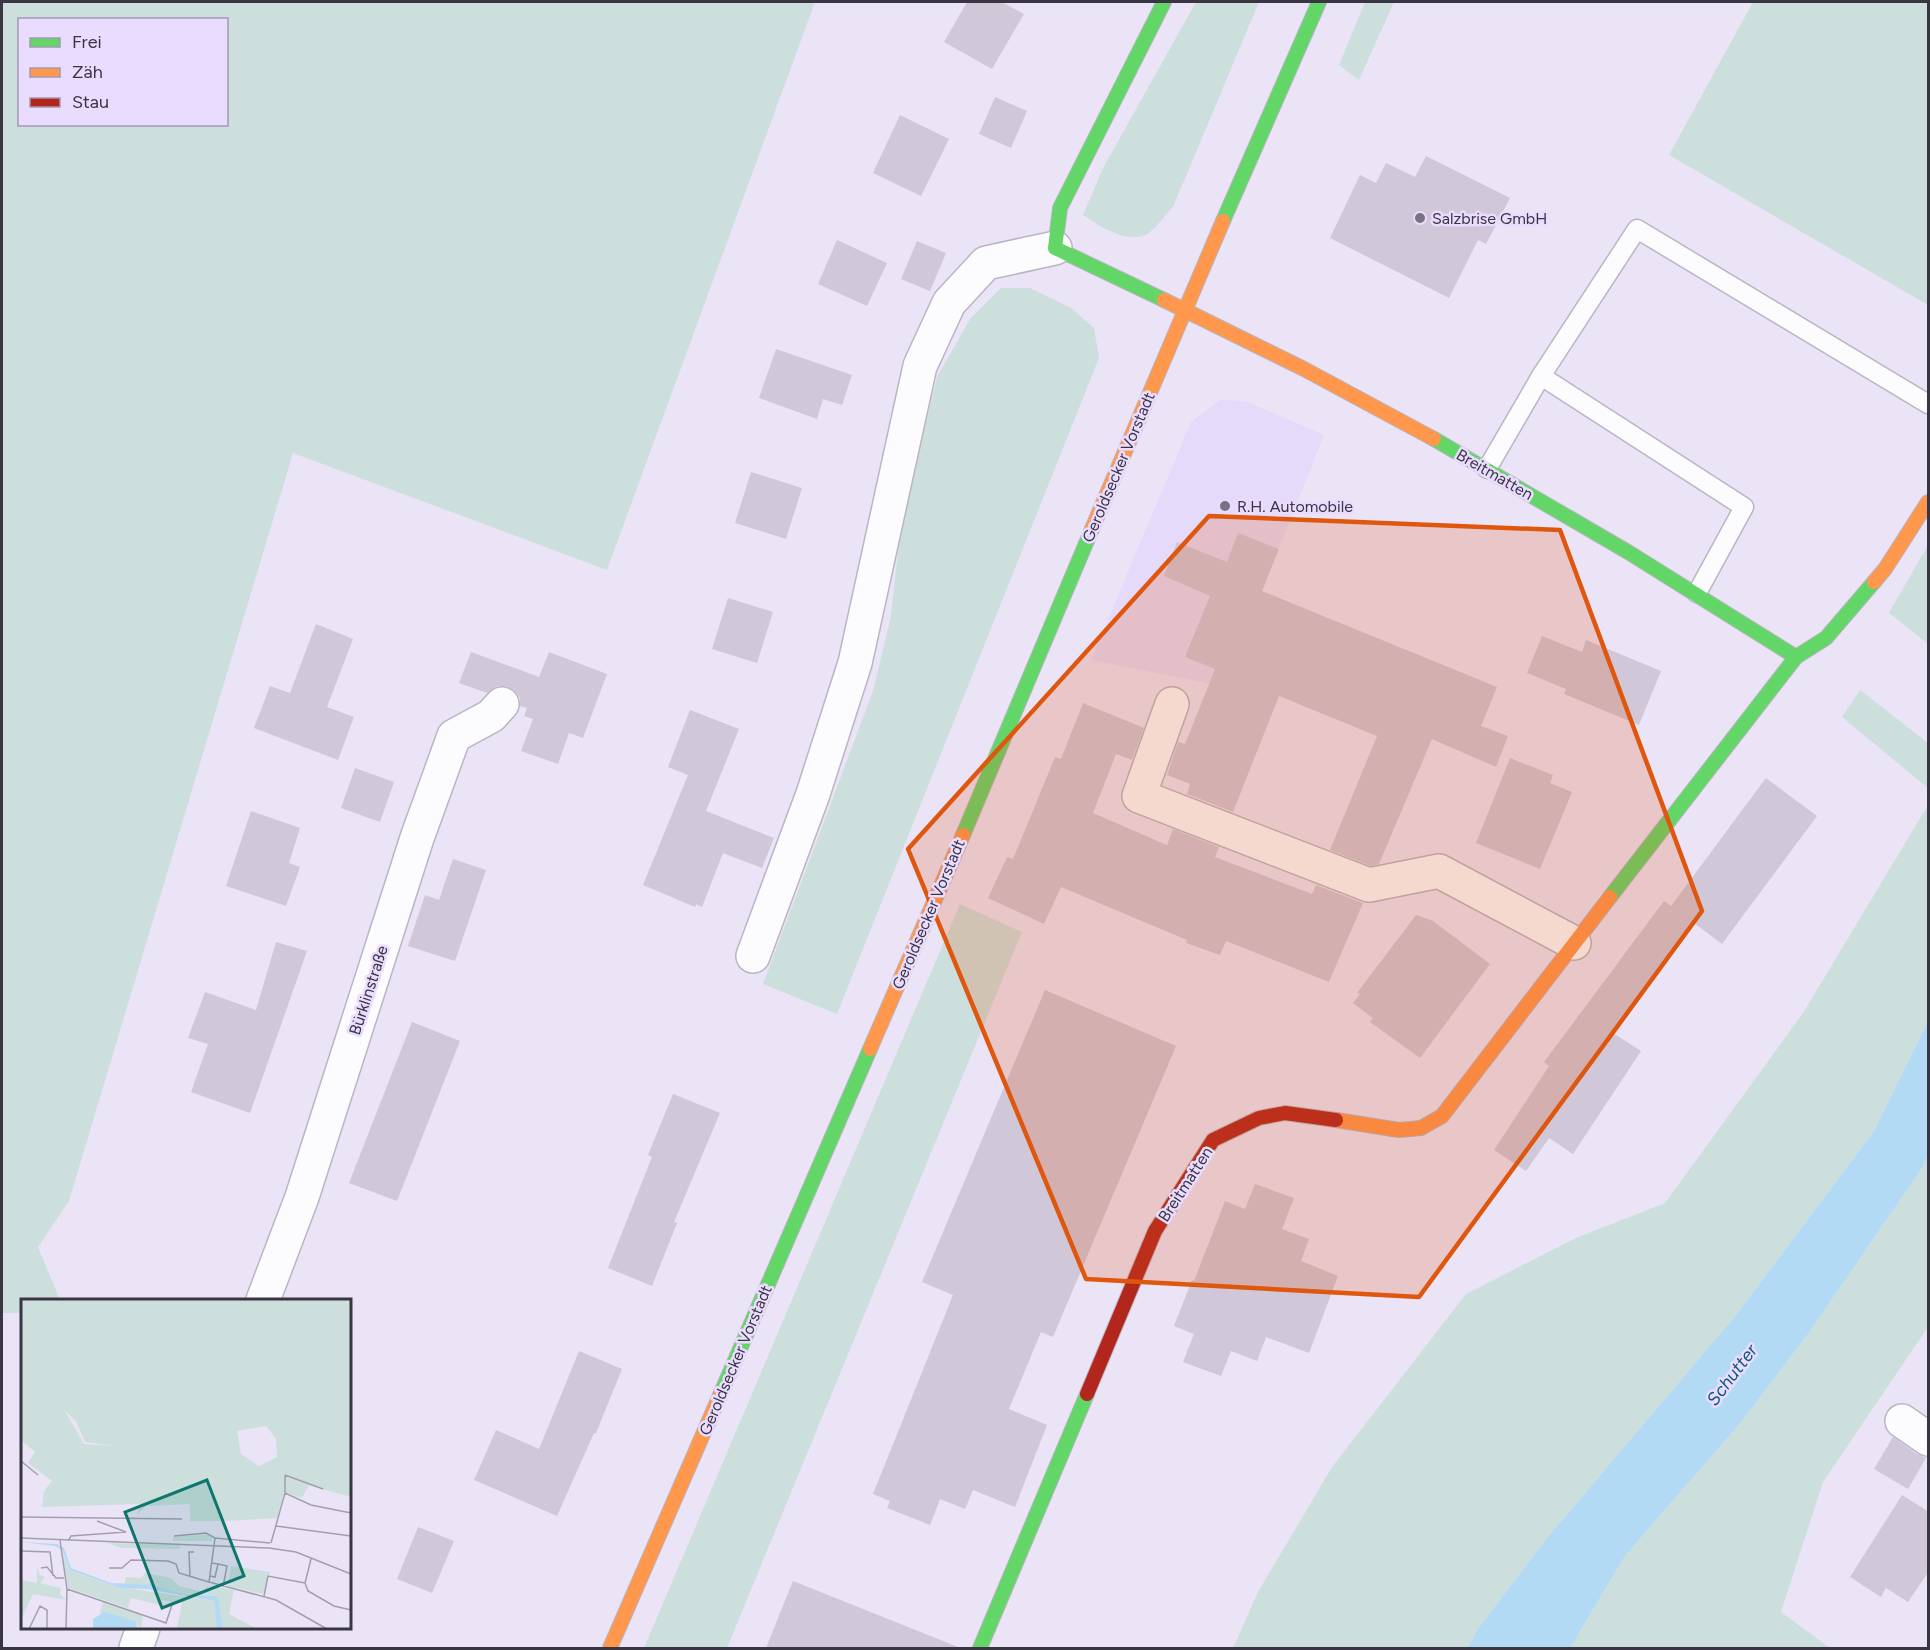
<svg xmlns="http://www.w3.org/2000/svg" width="1930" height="1650" viewBox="0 0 1930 1650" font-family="Figtree,sans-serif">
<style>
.built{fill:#e5daf9}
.green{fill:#ccdfdd;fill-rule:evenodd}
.water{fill:#b3daf4}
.building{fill:#d0c7d8}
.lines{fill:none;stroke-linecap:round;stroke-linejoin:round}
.lane-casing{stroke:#bab5c3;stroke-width:21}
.street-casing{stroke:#bab5c3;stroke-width:36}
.fast-casing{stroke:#bab5c3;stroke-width:16}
.slow-casing{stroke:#bab5c3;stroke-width:16}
.jam-casing{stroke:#bab5c3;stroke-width:16}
.lane{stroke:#fcfbfe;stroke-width:18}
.street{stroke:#fcfbfe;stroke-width:33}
.fast{stroke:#63d668;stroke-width:14}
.slow{stroke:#ff974d;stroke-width:14}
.jam{stroke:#b3261e;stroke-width:14}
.marked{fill:#df570f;fill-opacity:0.2;stroke:#df570f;stroke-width:4.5;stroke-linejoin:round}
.poi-dot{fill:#787281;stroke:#e9dcff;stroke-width:2}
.labels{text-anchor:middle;stroke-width:5;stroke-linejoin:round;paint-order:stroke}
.poi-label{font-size:16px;fill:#3a3542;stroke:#e9dcff;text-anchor:start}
.street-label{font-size:16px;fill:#3a3542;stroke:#e9dcff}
.water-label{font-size:18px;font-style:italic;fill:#105975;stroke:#e9dcff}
.inset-road{fill:none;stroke:#a49eaf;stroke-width:1.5}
.view{fill:#0f766e;fill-opacity:0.15;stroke:#0f766e;stroke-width:3}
.inset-edge{fill:none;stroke:#3a3542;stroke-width:3}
</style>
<rect width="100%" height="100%" fill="#ebe4f7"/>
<path class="built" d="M 1220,400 L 1245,401 L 1324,435 L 1229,674 L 1212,684 L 1091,660 L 1191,422 Z"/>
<g class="green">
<path d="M 2,2 L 815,2 L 607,570 L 293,453 L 69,1201 L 38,1247 L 60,1300 L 22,1300 L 22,1319 L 19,1313 L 2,1313 ZM 20,20 L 226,20 L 226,124 L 20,124 Z"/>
<path d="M 1196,2 L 1259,2 L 1173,207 C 1165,215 1158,226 1150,232 C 1131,247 1099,226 1083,215 L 1102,170 Z"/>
<path d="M 1365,2 L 1394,2 L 1359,80 L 1339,65 Z"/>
<path d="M 1753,2 L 1928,2 L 1928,305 L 1669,155 Z"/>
<path d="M 1001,288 L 1030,288 L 1071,308 L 1094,328 L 1099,358 L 837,1014 L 763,984 L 873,691 L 891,616 L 901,525 L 937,377 L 970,319 Z"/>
<path d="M 1928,545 L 1928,644 L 1889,613 Z"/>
<path d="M 1860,690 L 1928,743 L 1928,788 L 1842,717 Z"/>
<path d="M 1928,805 L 1928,1021 L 1874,1131 L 1736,1315 L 1547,1538 L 1477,1630 L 1468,1648 L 1233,1648 L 1258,1592 L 1332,1467 L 1466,1294 L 1576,1238 L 1665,1203 L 1803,1013 Z"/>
<path d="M 960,904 L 1022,932 L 727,1648 L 644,1648 Z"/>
<path d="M 1928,1155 L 1928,1327 L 1823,1482 L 1781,1612 L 1830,1648 L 1570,1648 L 1625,1556 L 1742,1421 L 1808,1334 L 1922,1168 Z"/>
</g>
<path class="water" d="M 1928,1021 L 1928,1155 L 1922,1168 L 1808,1334 L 1742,1421 L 1625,1556 L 1570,1648 L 1468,1648 L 1477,1630 L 1547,1538 L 1736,1315 L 1874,1131 Z"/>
<g class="building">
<path d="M 967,2 L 1002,2 L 1024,14 L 992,69 L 944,42 Z"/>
<path d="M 995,97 L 1027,111 L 1011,148 L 979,134 Z"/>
<path d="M 900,115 L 949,139 L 921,196 L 873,173 Z"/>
<path d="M 1426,156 L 1510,198 L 1486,244 L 1478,240 L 1449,298 L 1330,238 L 1360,175 L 1376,183 L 1386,163 L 1415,177 Z"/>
<path d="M 837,240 L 887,263 L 867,306 L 818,284 Z"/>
<path d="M 917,241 L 946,253 L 930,291 L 901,279 Z"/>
<path d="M 776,349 L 852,375 L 842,405 L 823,399 L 817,419 L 759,398 Z"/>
<path d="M 751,472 L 802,488 L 786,539 L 735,523 Z"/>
<path d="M 1238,533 L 1279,549 L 1262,591 L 1497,687 L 1481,726 L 1508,736 L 1496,767 L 1432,739 L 1379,864 L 1371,866 L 1330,850 L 1377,736 L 1279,696 L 1233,812 L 1187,794 L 1190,784 L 1167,775 L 1178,742 L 1185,744 L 1215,669 L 1185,657 L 1210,596 L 1164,576 L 1177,542 L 1227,562 Z"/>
<path d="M 728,598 L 773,612 L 757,663 L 712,649 Z"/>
<path d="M 316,624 L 353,639 L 327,707 L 354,717 L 338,760 L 254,728 L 270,686 L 290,693 Z"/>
<path d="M 1542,636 L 1582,652 L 1586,640 L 1661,671 L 1639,725 L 1564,694 L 1566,689 L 1527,673 Z"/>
<path d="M 471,652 L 539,677 L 549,652 L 607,674 L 583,738 L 569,733 L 558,764 L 521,751 L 533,719 L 524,716 L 527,708 L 520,706 L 520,698 L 514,690 L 507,686 L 497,686 L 487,693 L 459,683 Z"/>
<path d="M 1083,703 L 1144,728 L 1132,760 L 1116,754 L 1093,813 L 1167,845 L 1173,829 L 1219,847 L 1215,857 L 1312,894 L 1316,885 L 1363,903 L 1329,982 L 1226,941 L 1220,955 L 1186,943 L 1187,940 L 1061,887 L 1044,924 L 988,898 L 1007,857 L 1013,859 L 1055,757 L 1061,759 Z"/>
<path d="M 690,710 L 739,729 L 706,811 L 774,838 L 762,868 L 723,853 L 702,907 L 696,904 L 695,907 L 643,885 L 688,775 L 668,767 Z"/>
<path d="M 1510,758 L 1553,775 L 1550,783 L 1572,792 L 1540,869 L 1476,843 Z"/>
<path d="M 355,768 L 394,782 L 380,822 L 341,808 Z"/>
<path d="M 1766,778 L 1817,816 L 1722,944 L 1694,923 L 1613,1033 L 1641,1051 L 1573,1154 L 1549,1138 L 1526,1171 L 1494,1150 L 1549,1066 L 1544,1062 L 1664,901 L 1671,906 Z"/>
<path d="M 251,811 L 300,828 L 289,863 L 300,867 L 286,906 L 226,886 Z"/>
<path d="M 453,859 L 486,870 L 455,961 L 408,946 L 425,895 L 439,900 Z"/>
<path d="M 1416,915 L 1433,921 L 1490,964 L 1420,1058 L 1370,1022 L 1373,1018 L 1353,1003 L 1360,994 L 1357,993 Z"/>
<path d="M 276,942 L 307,951 L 250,1113 L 191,1092 L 208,1044 L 188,1038 L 205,992 L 256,1010 Z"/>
<path d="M 1045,990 L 1176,1046 L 1053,1337 L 1041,1332 L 1009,1409 L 1047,1425 L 1015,1507 L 973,1490 L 965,1509 L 940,1499 L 930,1525 L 887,1508 L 890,1501 L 873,1494 L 953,1295 L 922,1282 Z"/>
<path d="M 412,1022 L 460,1041 L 397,1201 L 349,1183 Z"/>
<path d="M 673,1094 L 720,1113 L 674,1222 L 677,1223 L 652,1286 L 608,1268 L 652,1157 L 648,1155 Z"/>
<path d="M 1255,1184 L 1294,1198 L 1282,1229 L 1309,1239 L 1301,1261 L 1338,1276 L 1309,1353 L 1266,1337 L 1257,1361 L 1231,1351 L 1221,1376 L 1183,1362 L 1194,1334 L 1174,1326 L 1192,1280 L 1194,1281 L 1225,1201 L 1245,1209 Z"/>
<path d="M 579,1351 L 622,1369 L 596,1433 L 594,1433 L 557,1516 L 474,1480 L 496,1430 L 539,1449 Z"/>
<path d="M 1893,1437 L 1917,1454 L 1926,1458 L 1908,1489 L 1874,1469 Z"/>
<path d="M 1902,1495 L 1929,1512 L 1929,1571 L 1908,1602 L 1886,1588 L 1881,1597 L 1850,1577 Z"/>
<path d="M 418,1527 L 454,1541 L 432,1593 L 397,1579 Z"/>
<path d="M 793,1581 L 958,1647 L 957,1648 L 766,1648 Z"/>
</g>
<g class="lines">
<g class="lane-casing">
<g id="lane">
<path d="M 1541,376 L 1637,229 L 1928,404"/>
<path d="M 1487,469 L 1541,376 L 1744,507 L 1697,593"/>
</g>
</g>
<g class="street-casing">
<g id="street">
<path d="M 1172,704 L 1139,796 L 1369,885 L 1439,871 L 1574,943"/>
<path d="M 753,956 L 813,794 L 855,663 L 920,366 L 949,303 L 986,263 L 1055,248"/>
<path d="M 263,1300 L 302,1197 L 417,838 L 454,736 L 491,716 L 502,704"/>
<path d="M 1902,1421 L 1928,1439"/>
<path d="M 136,1648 L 143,1628"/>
</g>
</g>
<g class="fast-casing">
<g id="fast">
<path d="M 1164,2 L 1060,208 L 1055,248 L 1164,300"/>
<path d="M 1223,221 L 1319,2"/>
<path d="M 1434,439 L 1628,552 L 1796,657 L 1826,638 L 1874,582"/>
<path d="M 963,835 L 1092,529"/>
<path d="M 1610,897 L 1796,657"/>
<path d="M 721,1393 L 870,1049"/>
<path d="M 980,1648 L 1087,1394"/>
</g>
</g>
<g class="slow-casing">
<g id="slow">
<path d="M 1164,300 L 1304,369 L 1434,439"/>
<path d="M 1092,529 L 1223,221"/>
<path d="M 1874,582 L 1885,569 L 1928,502"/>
<path d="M 870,1049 L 963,835"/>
<path d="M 1336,1120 L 1399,1130 L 1421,1128 L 1442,1116 L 1610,897"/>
<path d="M 610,1648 L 721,1393"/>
</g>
</g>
<g class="jam-casing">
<path id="jam" d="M 1087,1394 L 1155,1231 L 1213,1140 L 1259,1118 L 1285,1113 L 1336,1120"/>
</g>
<use href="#lane" class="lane"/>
<use href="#street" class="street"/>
<use href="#fast" class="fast"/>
<use href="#slow" class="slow"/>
<use href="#jam" class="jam"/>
</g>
<path class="marked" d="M 1209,516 L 1560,530 L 1702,911 L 1419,1297 L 1086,1279 L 908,849 Z"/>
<g class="poi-dot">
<circle cx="1420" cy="218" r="6"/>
<circle cx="1225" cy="506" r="6"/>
</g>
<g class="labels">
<g class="poi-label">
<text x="1432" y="224">Salzbrise GmbH</text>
<text x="1237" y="512">R.H. Automobile</text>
</g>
<g class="street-label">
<text transform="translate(1118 467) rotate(-67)" y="6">Geroldsecker Vorstadt</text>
<text transform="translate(1495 474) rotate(30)" y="6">Breitmatten</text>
<text transform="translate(928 914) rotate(-67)" y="6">Geroldsecker Vorstadt</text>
<text transform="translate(368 990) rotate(-72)" y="6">Bürklinstraße</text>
<text transform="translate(1185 1184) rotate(-57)" y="6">Breitmatten</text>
<text transform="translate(735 1360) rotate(-67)" y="6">Geroldsecker Vorstadt</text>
</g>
<g class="water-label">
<text transform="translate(1732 1375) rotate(-53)" y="6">Schutter</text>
</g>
</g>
<g transform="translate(21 1299)">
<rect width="330" height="330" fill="#ebe4f7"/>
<path d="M 0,0 L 330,0 L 330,198 L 288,186 L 281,199 L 263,193 L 256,219 L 208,222 L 169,222 L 169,205 L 125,207 L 116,216 L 119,205 L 21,208 L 23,192 L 31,182 L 7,164 L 14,153 L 0,141 ZM 44,112 L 55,122 L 64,143 L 94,147 L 63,145 ZM 245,127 L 255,140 L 256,158 L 238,167 L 220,155 L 216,132 ZM 185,235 L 191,238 L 191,242 L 152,242 L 152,238 ZM 86,244 L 159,246 L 159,250 L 101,249 ZM 41,253 L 49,271 L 92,287 L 193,302 L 197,330 L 156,329 L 161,304 L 140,301 L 139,306 L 110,299 L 107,309 L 47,289 ZM 16,267 L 18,275 L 24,278 L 19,284 L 40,289 L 39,295 L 45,301 L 12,295 L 0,321 L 0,281 L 16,284 ZM 210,267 L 249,273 L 242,295 L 207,287 ZM 124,274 L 150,279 L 158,287 L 170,290 L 183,293 L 186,287 L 190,293 L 192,287 L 213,291 L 208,315 L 236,330 L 202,330 L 197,297 L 166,296 L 133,286 L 103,286 L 105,278 L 120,279 ZM 82,302 L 122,317 L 120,330 L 112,321 L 79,314 Z" fill="#ccdfdd" fill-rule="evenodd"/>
<path d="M 0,243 L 36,245 L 43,249 L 50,269 L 90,284 L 133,286 L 166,296 L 197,297 L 202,330 L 196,329 L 193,302 L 126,290 L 99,289 L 49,271 L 41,251 L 34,247 ZM 83,313 L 114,322 L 117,330 L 72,330 L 72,320 Z" fill="#b3daf4"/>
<path class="inset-road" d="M 0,162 L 17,176M 264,176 L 302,190M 264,194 L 290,206 L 330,214M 0,218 L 161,220M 255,227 L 330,237M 153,237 L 185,234 L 194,239M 0,239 L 248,249 L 275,253 L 330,275M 39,241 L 46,290 L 45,330M 47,242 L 50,237 L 105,233 L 76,222M 249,244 L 194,239 L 188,283 L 255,301 L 306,330M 250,244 L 264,194 L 264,176M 0,252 L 29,253 L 32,277M 290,260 L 284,284 L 287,292 L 313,307 L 330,311M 197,265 L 206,267 L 202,288M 20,269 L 26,268 L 35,279 L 43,279M 88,269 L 101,269 L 110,261 L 147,262 L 155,265 L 158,274 L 188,283M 189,277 L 194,278 L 197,265 L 191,264M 169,278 L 168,253 L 173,253M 46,290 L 145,324 L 152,303M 243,297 L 247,277 L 284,284M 8,330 L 19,307 L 26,311 L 26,330"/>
<path class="view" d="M 186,181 L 223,277 L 141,309 L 104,213 Z"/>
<rect width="330" height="330" class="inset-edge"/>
</g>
<rect width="1930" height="1650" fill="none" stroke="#3a3542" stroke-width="6"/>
<rect x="18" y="18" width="210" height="108" fill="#e9dcff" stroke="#a399b3" stroke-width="1.5"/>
<rect x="30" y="38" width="30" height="9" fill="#63d668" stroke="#a399b3" stroke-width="1.5"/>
<text x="72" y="48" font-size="18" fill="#3a3542">Frei</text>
<rect x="30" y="68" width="30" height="9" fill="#ff974d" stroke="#a399b3" stroke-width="1.5"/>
<text x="72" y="78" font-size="18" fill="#3a3542">Zäh</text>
<rect x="30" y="98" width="30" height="9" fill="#b3261e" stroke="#a399b3" stroke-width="1.5"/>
<text x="72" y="108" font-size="18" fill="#3a3542">Stau</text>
</svg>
